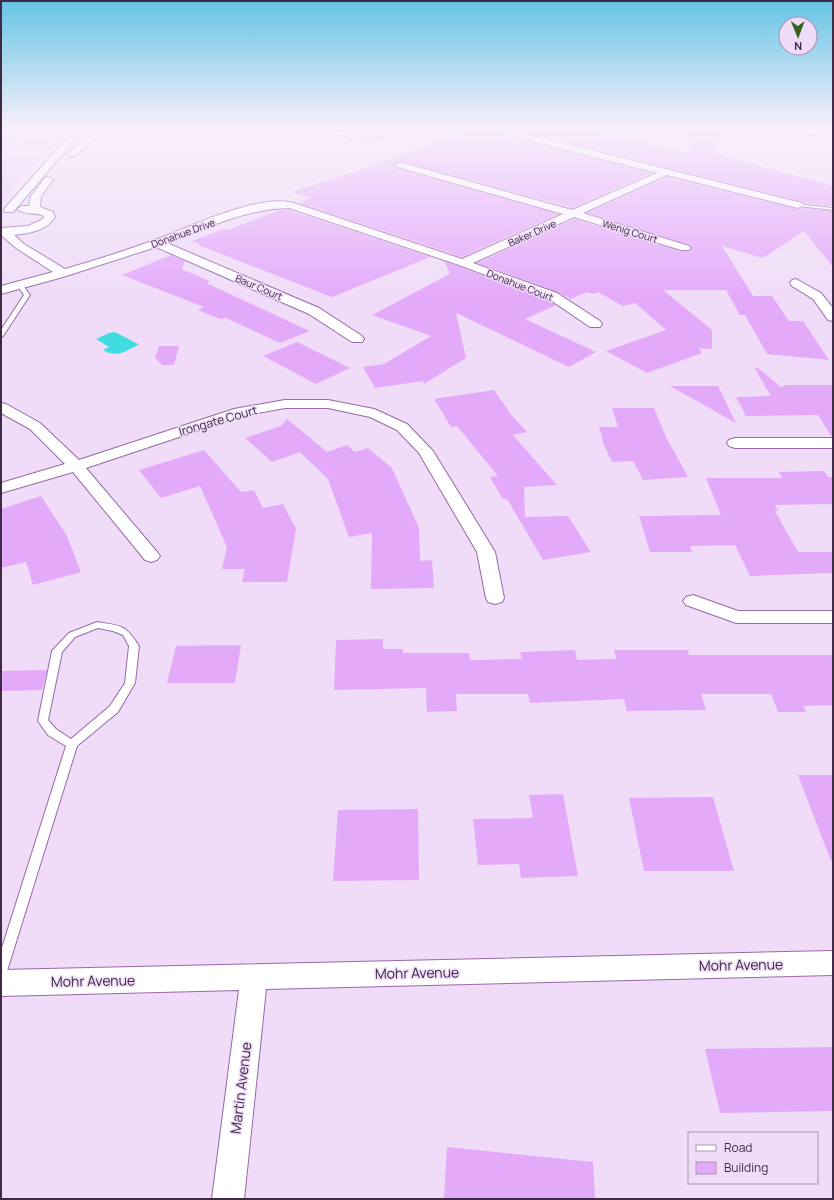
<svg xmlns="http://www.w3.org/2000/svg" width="834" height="1200" viewBox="0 0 834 1200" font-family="Manrope,sans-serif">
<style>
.built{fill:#ecccf8}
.water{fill:#41dcdf}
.building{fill:#e4aafa}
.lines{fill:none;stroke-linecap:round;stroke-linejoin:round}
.service-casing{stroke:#9669a7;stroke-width:2}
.minor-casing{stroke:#9669a7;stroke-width:2}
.service{fill:#fff;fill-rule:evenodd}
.minor{fill:#fff;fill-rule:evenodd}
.labels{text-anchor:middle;stroke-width:3;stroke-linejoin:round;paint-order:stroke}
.far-street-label{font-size:10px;fill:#3e2a45;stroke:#f0dcf8}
.street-label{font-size:12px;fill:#3e2a45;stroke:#f0dcf8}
.near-street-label{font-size:14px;fill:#3e2a45;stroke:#f0dcf8}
</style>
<rect width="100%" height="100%" fill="#f0dcf8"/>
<path class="built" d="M 1,128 L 68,128 L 1,201 Z"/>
<path class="water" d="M 115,332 L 138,344 L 138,345 C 124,352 117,358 103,350 L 109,347 L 96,339 L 109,333 Z"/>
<g class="building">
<path d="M 474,128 L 503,128 L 501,131 L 503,135 L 652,173 L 572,208 L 403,162 L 396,162 L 394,165 L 397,168 L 559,214 L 462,257 L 299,203 L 311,198 L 292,192 L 363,169 Z"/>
<path d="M 510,128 L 579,128 L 690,154 L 691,128 L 721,128 L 716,154 L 833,186 L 833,206 L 804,203 L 802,202 Z"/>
<path d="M 667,177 L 798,209 L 801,208 L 833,211 L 833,267 L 804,231 L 763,258 L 722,246 L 753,296 L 772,296 L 789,321 L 803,321 L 829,360 L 767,354 L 745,315 L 740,315 L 726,290 L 663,290 L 712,330 L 712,349 L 699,348 L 702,353 L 647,373 L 606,351 L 666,330 L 635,303 L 623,306 L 598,292 L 593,294 L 587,292 L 570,299 L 558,292 L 477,263 L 574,219 L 681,251 L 690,251 L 692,248 L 689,245 L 587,213 Z"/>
<path d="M 280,210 L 289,210 L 430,257 L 332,297 L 198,245 L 200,244 L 192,241 L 224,229 L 228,230 Z"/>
<path d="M 171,255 L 185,261 L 182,269 L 209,281 L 208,284 L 310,331 L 280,343 L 226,318 L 220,319 L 198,310 L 204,307 L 122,275 Z"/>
<path d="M 444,261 L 548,300 L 556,305 L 525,319 L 596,352 L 569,367 L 456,313 L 466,358 L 424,384 L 423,381 L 375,388 L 363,367 L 384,364 L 431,336 L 372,315 L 450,274 Z"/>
<path d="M 297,342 L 350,368 L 316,384 L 263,356 Z"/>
<path d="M 159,346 L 179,346 L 174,365 L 162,365 L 155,358 Z"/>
<path d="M 757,367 L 782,388 L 781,387 L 785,386 L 784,385 L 833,385 L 833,436 L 831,436 L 818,415 L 746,416 L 736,397 L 771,396 L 755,369 Z"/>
<path d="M 670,386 L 718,386 L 736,423 Z"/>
<path d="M 494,390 L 513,417 L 527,432 L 513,435 L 557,485 L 524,487 L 525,517 L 568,516 L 591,552 L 543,560 L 507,499 L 503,499 L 490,477 L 498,476 L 457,426 L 451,427 L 434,399 Z"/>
<path d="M 612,408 L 654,408 L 666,437 L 688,477 L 643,480 L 633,461 L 612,462 L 604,445 L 599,427 L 618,427 Z"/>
<path d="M 287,419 L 327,452 L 347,445 L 355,452 L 368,448 L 392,468 L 419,528 L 420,561 L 432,560 L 434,588 L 371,589 L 372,533 L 349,537 L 328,479 L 300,452 L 272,462 L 245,438 L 281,426 Z"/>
<path d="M 204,450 L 241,492 L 254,490 L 263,508 L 283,504 L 296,529 L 287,582 L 242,582 L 245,569 L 222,569 L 227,547 L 200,486 L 161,498 L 139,470 Z"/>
<path d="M 824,471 L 828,477 L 833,477 L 833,504 L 775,505 L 778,511 L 775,511 L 798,552 L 833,552 L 833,573 L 750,576 L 735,545 L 690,546 L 692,552 L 650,552 L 639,516 L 721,515 L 706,478 L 782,478 L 779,472 Z"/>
<path d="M 41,496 L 67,536 L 81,572 L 33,585 L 26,562 L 1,568 L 1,509 Z"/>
<path d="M 383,639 L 383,649 L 403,649 L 403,653 L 469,653 L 470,660 L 522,659 L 520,652 L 575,650 L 577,660 L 616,659 L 614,650 L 688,650 L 689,655 L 833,655 L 833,705 L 803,706 L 806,712 L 778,712 L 771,694 L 701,694 L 706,710 L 627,711 L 624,699 L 530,703 L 528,694 L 456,694 L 457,711 L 427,712 L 426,688 L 334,690 L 336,640 Z"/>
<path d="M 241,645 L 235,683 L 167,683 L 176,646 Z"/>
<path d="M 47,670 L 42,690 L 1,691 L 1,671 Z"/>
<path d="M 798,775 L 833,775 L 833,861 L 831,861 Z"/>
<path d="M 563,794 L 578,876 L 521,878 L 519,864 L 478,865 L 473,819 L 533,818 L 529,795 Z"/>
<path d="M 713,797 L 734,871 L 644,871 L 629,798 Z"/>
<path d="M 418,809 L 419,880 L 333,881 L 338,810 Z"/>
<path d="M 833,1047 L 833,1111 L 720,1113 L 705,1049 Z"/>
<path d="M 447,1147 L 593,1162 L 595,1199 L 444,1199 Z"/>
</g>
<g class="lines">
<g class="service-casing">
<g id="service">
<path d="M 22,128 L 27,128 L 1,150 L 1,147 Z"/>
<path d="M 796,204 L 833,208 L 833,210 L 798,206 L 796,206 Z"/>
<path d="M 18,284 L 22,284 L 30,295 L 3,336 L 1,337 L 1,330 L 24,295 L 17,285 Z"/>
<path d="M 97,622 C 121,626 125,624 139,646 L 135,683 L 118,712 L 77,746 L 7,971 L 6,975 L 1,977 L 1,951 L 66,746 L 48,735 L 38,721 L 52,651 L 69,633 ZM 98,628 L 113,631 L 123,635 L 129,646 L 125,683 L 110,706 L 71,739 L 56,729 L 48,720 L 62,652 L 75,637 Z"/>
</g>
</g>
<g class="minor-casing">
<g id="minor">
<path d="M 76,128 L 85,128 L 13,212 L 5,212 L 4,210 L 5,208 Z"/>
<path d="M 95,128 L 104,128 L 76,156 L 70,156 L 68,154 L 70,152 Z"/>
<path d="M 312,128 L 330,128 L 359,135 L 371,134 L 391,128 L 405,128 L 381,137 L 359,140 Z"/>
<path d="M 809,128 L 817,128 L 818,133 L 817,135 L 811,135 Z"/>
<path d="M 506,129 L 802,203 L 803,205 L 798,208 L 667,175 L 583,213 L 689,246 L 691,248 L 689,250 L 681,250 L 574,217 L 473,263 L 557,293 L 600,321 L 602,324 L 600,327 L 590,327 L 549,299 L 459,265 L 289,208 C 245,209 207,228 167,243 L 319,308 L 362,336 L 364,339 L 362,342 L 352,342 L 309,314 L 156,247 L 63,277 L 1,294 L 1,286 L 53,272 L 16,248 L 1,235 L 1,228 L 28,226 L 43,219 L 44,216 C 36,212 23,215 17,209 L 22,206 L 29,206 L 31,196 L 45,178 L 48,177 L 53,180 L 41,196 L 40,207 L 53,212 L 55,217 C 46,231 30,233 14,235 L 24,244 L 65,269 C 93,261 121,252 149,242 C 185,230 256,193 294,203 L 462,259 L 563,214 L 397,167 L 395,165 L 397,163 L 403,163 L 572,210 L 657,173 L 503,134 L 502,132 L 503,130 Z"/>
<path d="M 796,279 L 821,293 L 833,308 L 833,321 L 828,320 L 813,299 L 792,286 L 790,283 L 792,280 Z"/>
<path d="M 285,400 L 328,400 L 374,409 L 407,424 L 433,451 L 495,552 L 504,598 L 502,602 L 495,604 L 488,602 L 486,598 L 477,552 L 419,453 L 397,430 L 370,417 L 328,408 L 285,408 L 242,416 L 86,468 L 157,552 L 160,556 L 157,560 L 151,562 L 145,560 L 73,472 L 1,493 L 1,483 L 65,464 L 30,429 L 1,413 L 1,403 L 6,404 L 40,423 L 79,460 L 234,409 Z"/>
<path d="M 735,438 L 833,438 L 833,448 L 735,448 L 729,446 L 727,443 L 729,440 Z"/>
<path d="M 693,595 L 738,611 L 833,611 L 833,623 L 736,623 L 686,605 L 683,601 L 686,597 Z"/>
<path d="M 833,951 L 833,975 L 266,989 L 244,1199 L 212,1199 L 239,990 L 1,996 L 1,970 Z"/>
</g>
</g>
<use href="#service" class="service"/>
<use href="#minor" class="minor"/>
</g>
<linearGradient id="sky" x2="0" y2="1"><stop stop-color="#65c4e4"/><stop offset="0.43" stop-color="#f8effc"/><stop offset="1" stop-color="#f8effc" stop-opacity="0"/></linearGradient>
<rect width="834" height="296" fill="url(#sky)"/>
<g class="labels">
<g class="far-street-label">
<text transform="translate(630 231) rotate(17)" y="4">Wenig Court</text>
<text transform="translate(183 233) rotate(-20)" y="4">Donahue Drive</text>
<text transform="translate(532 233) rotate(-24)" y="4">Baker Drive</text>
<text transform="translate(520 285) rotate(21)" y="4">Donahue Court</text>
<text transform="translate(259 287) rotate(23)" y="4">Baur Court</text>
</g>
<g class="street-label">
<text transform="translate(218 421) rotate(-16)" y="4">Irongate Court</text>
</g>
<g class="near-street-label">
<text transform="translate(741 965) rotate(-1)" y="5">Mohr Avenue</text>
<text transform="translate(417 973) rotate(-1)" y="5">Mohr Avenue</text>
<text transform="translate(93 981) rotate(-1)" y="5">Mohr Avenue</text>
<text transform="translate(241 1088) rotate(-83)" y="5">Martin Avenue</text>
</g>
</g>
<rect width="834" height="1200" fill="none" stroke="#3e2a45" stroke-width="4"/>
<rect x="688" y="1132" width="130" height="52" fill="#f0dcf8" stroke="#a995b0"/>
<rect x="696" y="1145" width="20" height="6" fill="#ffffff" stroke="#a995b0"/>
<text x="724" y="1152" font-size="12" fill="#3e2a45">Road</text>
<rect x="696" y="1162" width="20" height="12" fill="#e4aafa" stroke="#a995b0"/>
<text x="724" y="1172" font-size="12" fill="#3e2a45">Building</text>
<g transform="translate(798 36) rotate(179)"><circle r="19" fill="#f0dcf8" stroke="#a995b0"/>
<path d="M0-3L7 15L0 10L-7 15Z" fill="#376320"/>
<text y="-6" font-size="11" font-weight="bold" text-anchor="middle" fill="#3e2a45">N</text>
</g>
</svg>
